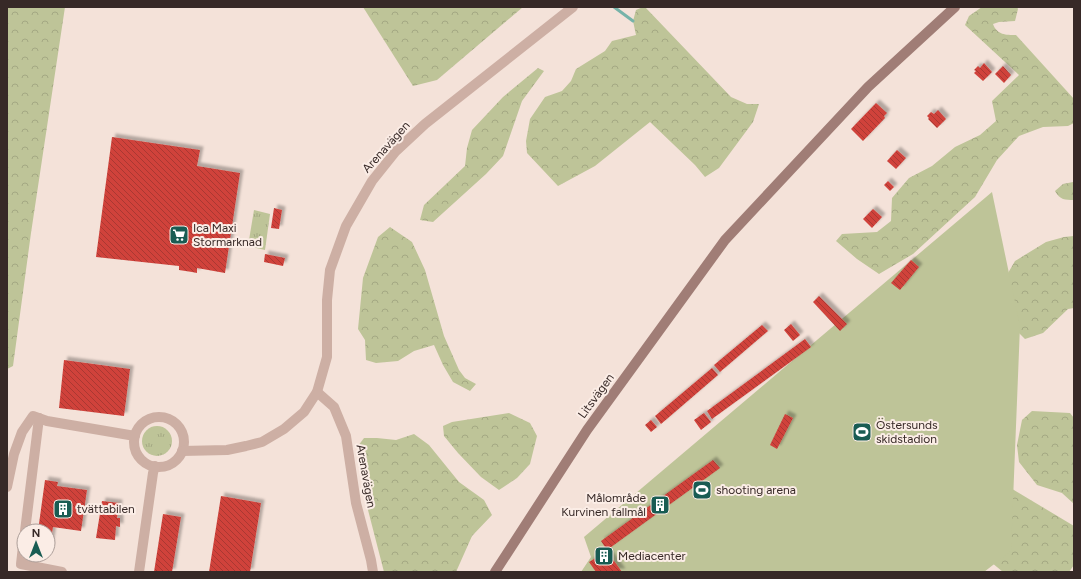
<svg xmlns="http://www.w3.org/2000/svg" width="1081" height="579" viewBox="0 0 1081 579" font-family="Figtree,sans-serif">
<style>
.grass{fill:url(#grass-tufts)}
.forest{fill:url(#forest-crowns)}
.pitch{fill:#bec498}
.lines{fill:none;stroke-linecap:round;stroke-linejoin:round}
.stream{stroke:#76b3a9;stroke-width:3}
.building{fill:url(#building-back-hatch);filter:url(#shadow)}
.street{stroke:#cdafa4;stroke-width:10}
.secondary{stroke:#a07d76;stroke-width:10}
.labels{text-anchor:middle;stroke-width:4;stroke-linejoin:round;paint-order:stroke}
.street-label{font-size:12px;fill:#372927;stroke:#fbede6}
.poi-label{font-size:12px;fill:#372927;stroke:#fbede6;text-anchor:start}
</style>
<defs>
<pattern id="grass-tufts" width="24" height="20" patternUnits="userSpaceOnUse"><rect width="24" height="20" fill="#bec498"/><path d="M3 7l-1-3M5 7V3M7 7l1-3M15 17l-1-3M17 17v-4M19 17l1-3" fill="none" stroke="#a4a883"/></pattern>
<pattern id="forest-crowns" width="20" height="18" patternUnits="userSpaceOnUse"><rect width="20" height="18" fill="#bec498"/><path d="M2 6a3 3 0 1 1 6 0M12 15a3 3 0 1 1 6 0" fill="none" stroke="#a4a883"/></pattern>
<pattern id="building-back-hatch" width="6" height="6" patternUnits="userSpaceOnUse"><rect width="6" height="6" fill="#d0423b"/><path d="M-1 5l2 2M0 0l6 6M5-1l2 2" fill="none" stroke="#aa3732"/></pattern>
<filter id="shadow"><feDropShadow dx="3.5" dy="-3.5" stdDeviation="1" flood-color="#0004"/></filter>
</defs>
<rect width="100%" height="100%" fill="#f4e2d9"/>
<g class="grass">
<path d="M 254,210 L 270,214 L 265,250 L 248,246 Z"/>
<circle cx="157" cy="441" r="15"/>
</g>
<g class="forest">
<path d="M 7,7 L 65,7 L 31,233 L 13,366 L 7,369 Z"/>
<path d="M 363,7 L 523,7 L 437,80 L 413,86 Z"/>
<path d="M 643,7 L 645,7 L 731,97 L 747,104 L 759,104 L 753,122 L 719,168 L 705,177 L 695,165 L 650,122 L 595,166 L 558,186 L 527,153 L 526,141 L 530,119 L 545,97 L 562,91 L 571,81 L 576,69 L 605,51 L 612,41 L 636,35 L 633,21 L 636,10 Z"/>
<path d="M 982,7 L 1017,7 L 1018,9 L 1015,21 L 999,22 L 993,24 C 997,35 1006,35 1016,35 L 1074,99 L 1074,123 L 1068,126 L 1043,127 L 1019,136 L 997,160 L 975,197 L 913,254 L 879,274 L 857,259 L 836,241 L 842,234 L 877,232 L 891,221 L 892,198 L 909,178 L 932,166 L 955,147 L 980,135 L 996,121 L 992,101 L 1019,75 L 965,25 L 969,16 Z"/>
<path d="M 538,68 L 544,71 L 522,101 L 503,156 L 486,174 L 433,222 L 420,220 L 424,205 L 465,166 L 467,148 L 472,130 L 503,97 Z"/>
<path d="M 1073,182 L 1074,183 L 1074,200 C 1065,200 1060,200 1055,191 L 1063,184 Z"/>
<path d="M 390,227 L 412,242 L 425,270 L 444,336 L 459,370 L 465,378 L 476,384 L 470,391 L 453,382 L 443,365 L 434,345 L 414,351 L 398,361 L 376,363 L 366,360 L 365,340 L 358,329 L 363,278 L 378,237 Z"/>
<path d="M 1074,236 L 1074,308 L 1068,309 L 1043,333 L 1025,339 L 1009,323 L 1004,280 L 1015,261 L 1046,242 L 1064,237 Z"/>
<path d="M 1032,411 L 1070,413 L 1074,418 L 1074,504 L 1062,493 L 1037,485 L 1019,462 L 1017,445 L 1022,420 Z"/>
<path d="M 509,413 L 530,423 L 537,436 L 530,464 L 517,478 L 499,490 L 481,477 L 458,453 L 444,436 L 443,426 L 452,422 Z"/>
<path d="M 414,434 L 429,445 L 459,482 L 484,500 L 492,515 L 472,536 L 456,572 L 384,572 L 368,510 L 358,446 L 364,438 L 377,438 L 396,440 Z"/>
<path d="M 1009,487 L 1074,526 L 1074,565 L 1069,572 L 1003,572 L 968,543 Z"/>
</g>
<path class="pitch" d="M 992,192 L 1020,326 L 1011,551 L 984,572 L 581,572 L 591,557 L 584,537 Z"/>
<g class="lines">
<path class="stream" d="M 614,7 L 633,21"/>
</g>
<g class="building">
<path d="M 984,63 L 992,72 L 983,81 L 974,73 L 976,71 L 974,70 L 978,66 L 980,68 Z"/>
<path d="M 1003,66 L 1011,75 L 1004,83 L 995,74 Z"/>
<path d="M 876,103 L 887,113 L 884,116 L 885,118 L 863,141 L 851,129 Z"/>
<path d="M 938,110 L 946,119 L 937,128 L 928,119 L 929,118 L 927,116 L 931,112 L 934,114 Z"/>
<path d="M 112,137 L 200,150 L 197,166 L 240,173 L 225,273 L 197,268 L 197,273 L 192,272 L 179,270 L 179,266 L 96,257 Z"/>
<path d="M 897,150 L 906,158 L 896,169 L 887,161 Z"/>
<path d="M 888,181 L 894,187 L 890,191 L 884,185 Z"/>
<path d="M 274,208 L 282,210 L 279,229 L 271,228 Z"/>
<path d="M 873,209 L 882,217 L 872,228 L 863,219 Z"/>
<path d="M 265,254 L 285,258 L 283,266 L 264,262 Z"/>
<path d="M 911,260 L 919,267 L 900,290 L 891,283 Z"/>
<path d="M 819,296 L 847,324 L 840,331 L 813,302 Z"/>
<path d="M 791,324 L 800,335 L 793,341 L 784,330 Z"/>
<path d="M 762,325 L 768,331 L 720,372 L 714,365 Z"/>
<path d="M 805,339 L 811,347 L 712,419 L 707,411 Z"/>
<path d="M 64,360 L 130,369 L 124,416 L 59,408 Z"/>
<path d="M 712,368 L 718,375 L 661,424 L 655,416 Z"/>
<path d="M 704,413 L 711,422 L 701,430 L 694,420 Z"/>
<path d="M 785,414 L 793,418 L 777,449 L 770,445 Z"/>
<path d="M 651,420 L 657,427 L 651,432 L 645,425 Z"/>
<path d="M 713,460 L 720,468 L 607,550 L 601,541 Z"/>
<path d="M 45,480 L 58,482 L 57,486 L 87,490 L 81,531 L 53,527 L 50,547 L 48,547 L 48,531 L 38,531 Z"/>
<path d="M 221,496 L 261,503 L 250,572 L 209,572 Z"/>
<path d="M 102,501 L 119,503 L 117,518 L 120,518 L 120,527 L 116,526 L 115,540 L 96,538 Z"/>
<path d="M 163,514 L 181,517 L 172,572 L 154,572 Z"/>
<path d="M 607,551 L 622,572 L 596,572 L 589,562 Z"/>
</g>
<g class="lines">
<g class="street">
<path d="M 317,392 L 334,407 L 346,436 L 356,503 L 371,560 L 373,572"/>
<circle cx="159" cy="442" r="25"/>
<path d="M 182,451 L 227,450 L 246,446 L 262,442 L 284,429 L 304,412 L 317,392 L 327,357 L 327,300 L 330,270 L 346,226 L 372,181 L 396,151 L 425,124 L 573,7"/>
<path d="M 7,487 L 14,454 L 22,432 L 33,416 L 47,421 L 135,436"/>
<path d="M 25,531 L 39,418"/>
<path d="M 24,537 L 21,564 L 62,572"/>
<path d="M 139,572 L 153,473 L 155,466"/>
</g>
<path class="secondary" d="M 495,572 L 587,430 L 725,240 L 868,87 L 955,7"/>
</g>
<defs>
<g id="supermarket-square" transform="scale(1)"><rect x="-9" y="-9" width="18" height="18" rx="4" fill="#195c53" stroke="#fbede6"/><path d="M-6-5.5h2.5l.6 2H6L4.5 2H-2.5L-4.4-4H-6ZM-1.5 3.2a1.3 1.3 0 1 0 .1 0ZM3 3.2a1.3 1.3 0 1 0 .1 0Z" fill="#fff"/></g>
<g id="stadium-square" transform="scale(1)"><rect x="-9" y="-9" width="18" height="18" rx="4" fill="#195c53" stroke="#fbede6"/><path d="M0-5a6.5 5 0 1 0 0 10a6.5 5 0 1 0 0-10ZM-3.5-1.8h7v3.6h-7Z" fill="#fff"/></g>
<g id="building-square" transform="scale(1)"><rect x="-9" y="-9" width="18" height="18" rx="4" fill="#195c53" stroke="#fbede6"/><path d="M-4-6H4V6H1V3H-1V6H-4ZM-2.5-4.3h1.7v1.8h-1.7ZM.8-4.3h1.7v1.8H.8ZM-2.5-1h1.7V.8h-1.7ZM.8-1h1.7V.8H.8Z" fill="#fff"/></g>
</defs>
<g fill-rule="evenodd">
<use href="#supermarket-square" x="179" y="235"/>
<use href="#stadium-square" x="862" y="432"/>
<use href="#stadium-square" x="702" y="490"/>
<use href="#building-square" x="660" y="505"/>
<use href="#building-square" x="63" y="509"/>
<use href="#building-square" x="604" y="556"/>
</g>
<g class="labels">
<g class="street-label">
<text transform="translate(386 147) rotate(-48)" y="4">Arenavägen</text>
<text transform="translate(596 396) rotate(-54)" y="4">Litsvägen</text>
<text transform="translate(366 476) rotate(80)" y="4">Arenavägen</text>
</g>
<g class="poi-label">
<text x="193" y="232">Ica Maxi<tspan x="193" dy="14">Stormarknad</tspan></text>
<text x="876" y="429">Östersunds<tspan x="876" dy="14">skidstadion</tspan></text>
<text x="716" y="494">shooting arena</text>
<text x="646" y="502" text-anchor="end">Målområde<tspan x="646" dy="14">Kurvinen fallmål</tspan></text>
<text x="77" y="513">tvättabilen</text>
<text x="618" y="560">Mediacenter</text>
</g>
</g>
<rect width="1081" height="579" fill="none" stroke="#372927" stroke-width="16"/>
<g transform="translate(36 543)"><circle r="19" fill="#fbede6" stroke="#ad9f9a"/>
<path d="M0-3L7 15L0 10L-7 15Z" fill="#195c53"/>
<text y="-6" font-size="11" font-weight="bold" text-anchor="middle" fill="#372927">N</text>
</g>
</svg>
